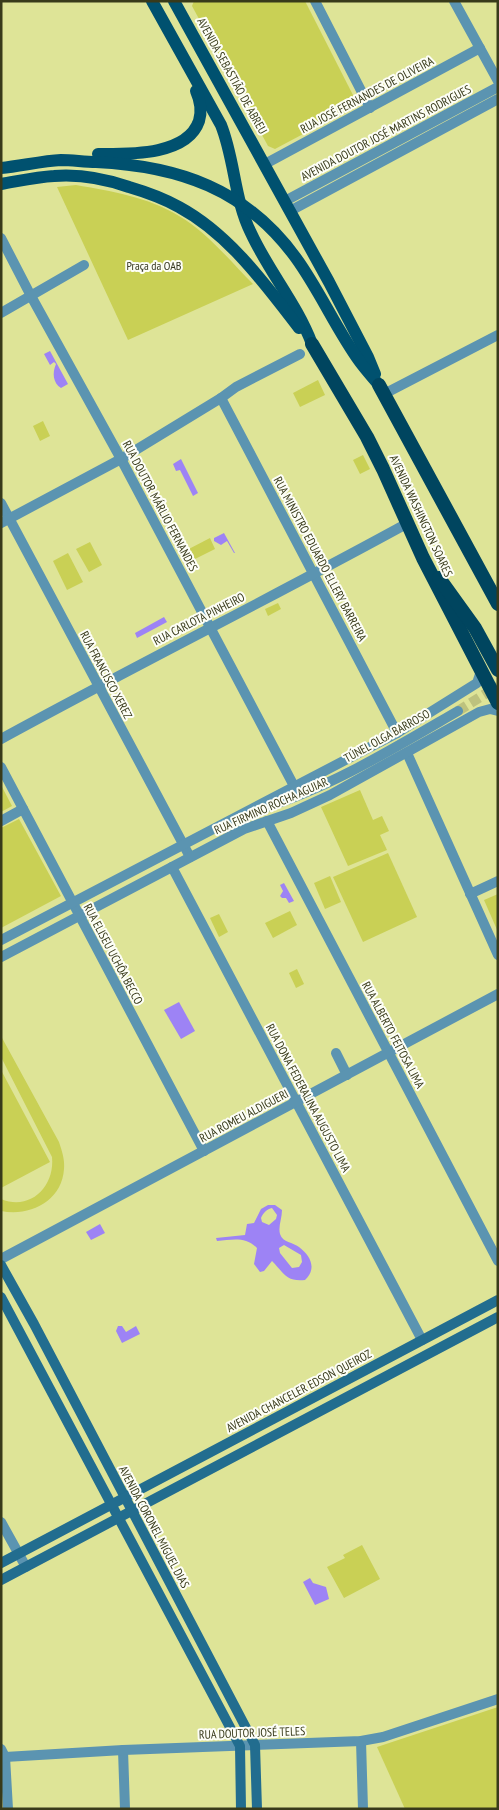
<svg xmlns="http://www.w3.org/2000/svg" width="499" height="1810" viewBox="0 0 499 1810" font-family="'PT Sans Narrow',sans-serif">
<style>
.green{fill:#c9d055}
.water{fill:#9d83f5;fill-rule:evenodd}
.lines{fill:none;stroke-linecap:round;stroke-linejoin:round}
.tertiary-tunnel{stroke:#bdc27e;stroke-width:10;stroke-dasharray:10 5;stroke-linecap:butt}
.minor{stroke:#5b94b1;stroke-width:10}
.tertiary{stroke:#5b94b1;stroke-width:10}
.secondary{stroke:#226d8f;stroke-width:10}
.primary{stroke:#00516f;stroke-width:12}
.trunk{stroke:#00455f;stroke-width:14}
.labels{text-anchor:middle;stroke-width:4;stroke-linejoin:round;paint-order:stroke}
.street-label{font-size:12px;fill:#383a1a;stroke:#fdfef7}
.park-label{font-size:12px;fill:#35361f;stroke:#fdfef7}
</style>
<rect width="100%" height="100%" fill="#dee497"/>
<g class="green">
<path d="M 194,1 L 305,1 L 356,101 L 352,108 L 275,149 L 268,146 L 192,6 Z"/>
<path d="M 76,185 C 111,191 148,197 179,216 C 208,233 230,261 253,284 L 128,340 L 57,187 Z"/>
<path d="M 318,380 L 325,395 L 300,407 L 293,393 Z"/>
<path d="M 43,421 L 50,436 L 40,441 L 33,426 Z"/>
<path d="M 363,455 L 370,469 L 360,474 L 353,460 Z"/>
<path d="M 210,538 L 215,549 L 189,562 L 183,552 Z"/>
<path d="M 90,542 L 102,565 L 89,572 L 76,549 Z"/>
<path d="M 68,553 L 83,582 L 67,590 L 53,561 Z"/>
<path d="M 278,603 L 281,609 L 268,616 L 265,609 Z"/>
<path d="M 1,785 L 12,806 L 1,812 Z"/>
<path d="M 360,790 L 373,820 L 382,816 L 389,831 L 380,835 L 387,850 L 348,866 L 321,807 Z"/>
<path d="M 19,819 L 61,896 L 1,928 L 1,828 Z"/>
<path d="M 388,853 L 417,917 L 363,942 L 333,877 Z"/>
<path d="M 330,876 L 341,902 L 325,909 L 314,883 Z"/>
<path d="M 498,894 L 498,932 L 484,900 Z"/>
<path d="M 290,911 L 297,925 L 273,938 L 265,923 Z"/>
<path d="M 219,914 L 228,932 L 219,937 L 210,918 Z"/>
<path d="M 297,969 L 304,984 L 296,988 L 289,973 Z"/>
<path d="M 1,1036 L 59,1142 C 62,1151 65,1160 64,1169 C 62,1201 30,1217 1,1211 L 1,1199 C 30,1211 55,1187 52,1157 L 1,1057 Z"/>
<path d="M 1,1070 L 50,1162 L 1,1188 Z"/>
<path d="M 362,1545 L 380,1579 L 344,1598 L 327,1567 L 345,1558 L 343,1555 Z"/>
<path d="M 498,1707 L 498,1809 L 405,1809 L 377,1747 Z"/>
</g>
<g class="water">
<path d="M 50,351 L 68,384 L 61,388 C 53,383 52,373 56,364 L 54,362 L 50,365 L 44,354 Z"/>
<path d="M 181,459 L 198,493 L 193,496 L 180,470 L 176,471 L 173,464 Z"/>
<path d="M 224,533 L 235,553 L 234,553 L 227,541 L 221,545 L 214,541 L 214,538 Z"/>
<path d="M 164,617 L 167,622 L 137,638 L 135,633 Z"/>
<path d="M 284,883 L 294,901 L 289,903 L 286,898 L 282,898 L 280,896 L 283,891 L 280,885 Z"/>
<path d="M 179,1002 L 195,1031 L 181,1039 L 164,1010 Z"/>
<path d="M 268,1205 L 275,1205 L 282,1210 C 282,1218 278,1227 280,1234 C 283,1243 293,1242 299,1247 C 311,1256 317,1269 305,1280 C 286,1282 284,1273 272,1261 L 264,1271 L 260,1272 L 254,1264 L 257,1248 C 245,1236 232,1240 217,1241 L 216,1238 L 245,1235 L 247,1224 L 254,1223 L 261,1209 ZM 272,1208 L 277,1215 L 276,1219 L 269,1225 L 262,1222 L 261,1218 C 263,1213 267,1209 272,1208 ZM 284,1245 L 301,1255 L 302,1262 L 299,1267 L 292,1268 L 280,1253 L 279,1248 Z"/>
<path d="M 100,1224 L 105,1233 L 91,1240 L 86,1232 Z"/>
<path d="M 118,1326 L 122,1326 L 126,1332 L 136,1326 L 140,1334 L 122,1343 L 116,1331 Z"/>
<path d="M 310,1578 L 313,1583 L 326,1587 L 329,1599 L 315,1605 L 303,1582 Z"/>
</g>
<g class="lines">
<path class="tertiary-tunnel" d="M 458,711 L 498,686"/>
<g class="minor">
<path d="M 315,1 L 370,108"/>
<path d="M 454,1 L 498,81"/>
<path d="M 265,164 L 480,48"/>
<path d="M 285,201 L 498,87"/>
<path d="M 290,211 L 498,99"/>
<path d="M 1,238 L 31,296 L 121,459 L 294,786"/>
<path d="M 1,313 L 84,265"/>
<path d="M 221,398 L 397,733"/>
<path d="M 1,503 L 190,857"/>
<path d="M 1,523 L 121,459 L 221,398 L 236,387 L 300,354"/>
<path d="M 1,739 C 136,665 273,597 408,523"/>
<path d="M 407,753 L 498,955"/>
<path d="M 1,767 L 204,1151"/>
<path d="M 1,821 L 23,809"/>
<path d="M 267,821 L 498,1261"/>
<path d="M 172,867 L 422,1340"/>
<path d="M 470,894 L 498,881"/>
<path d="M 336,1053 L 347,1075"/>
<path d="M 1,1259 L 498,994"/>
<path d="M 1,1522 L 26,1567"/>
<path d="M 361,1741 L 363,1809"/>
<path d="M 1,1749 L 5,1757 L 8,1809"/>
<path d="M 123,1750 L 125,1809"/>
<path d="M 1,1759 L 5,1757 L 123,1750 L 361,1741 L 383,1737 L 498,1699"/>
</g>
<g class="tertiary">
<path d="M 384,394 L 498,335"/>
<path d="M 260,809 C 328,789 396,747 458,711"/>
<path d="M 1,940 L 397,733 L 477,683 L 481,671"/>
<path d="M 1,957 L 244,829 L 291,813 L 330,795 L 479,712 L 490,709 L 498,711"/>
</g>
<g class="secondary">
<path d="M 1,1265 L 34,1324 L 255,1745 L 257,1809"/>
<path d="M 1,1297 L 240,1746 L 241,1809"/>
<path d="M 1,1563 L 498,1300"/>
<path d="M 1,1580 L 498,1317"/>
</g>
<g class="primary">
<path d="M 152,1 L 221,125 C 235,160 234,199 251,233 C 269,272 297,304 312,344"/>
<path d="M 174,1 L 329,282 L 368,357 L 375,374"/>
<path d="M 98,154 C 128,154 187,156 199,121 C 202,111 200,100 196,91"/>
<path d="M 1,168 C 21,166 42,161 61,160 C 73,160 84,162 96,162 C 179,166 246,189 296,258 C 320,291 336,329 360,362 C 366,370 373,378 379,385"/>
<path d="M 1,184 C 19,181 36,177 54,176 C 79,174 106,179 129,187 C 146,192 163,198 179,207 C 229,234 265,284 299,328"/>
</g>
<g class="trunk">
<path d="M 312,344 L 367,437 L 383,469 L 423,558 L 498,703"/>
<path d="M 379,385 L 498,604"/>
<path d="M 439,578 L 475,628 L 498,670"/>
</g>
</g>
<g class="labels">
<g class="street-label">
<text transform="translate(232 76) rotate(61)" y="4">AVENIDA SEBASTIÃO DE ABREU</text>
<text transform="translate(367 95) rotate(-28)" y="4">RUA JOSÉ FERNANDES DE OLIVEIRA</text>
<text transform="translate(386 133) rotate(-28)" y="4">AVENIDA DOUTOR JOSÉ MARTINS RODRIGUES</text>
<text transform="translate(160 506) rotate(62)" y="4">RUA DOUTOR MÁRLIO FERNANDES</text>
<text transform="translate(421 516) rotate(65)" y="4">AVENIDA WASHINGTON SOARES</text>
<text transform="translate(320 559) rotate(62)" y="4">RUA MINISTRO EDUARDO ELLERY BARREIRA</text>
<text transform="translate(199 619) rotate(-27)" y="4">RUA CARLOTA PINHEIRO</text>
<text transform="translate(106 675) rotate(62)" y="4">RUA FRANCISCO XEREZ</text>
<text transform="translate(387 736) rotate(-29)" y="4">TÚNEL OLGA BARROSO</text>
<text transform="translate(271 806) rotate(-24)" y="4">RUA FIRMINO ROCHA AGUIAR</text>
<text transform="translate(113 954) rotate(62)" y="4">RUA ELISEU UCHÔA BECCO</text>
<text transform="translate(393 1035) rotate(62)" y="4">RUA ALBERTO FEITOSA LIMA</text>
<text transform="translate(308 1098) rotate(62)" y="4">RUA DONA FEDERALINA AUGUSTO LIMA</text>
<text transform="translate(244 1116) rotate(-28)" y="4">RUA ROMEU ALDIGUERI</text>
<text transform="translate(299 1391) rotate(-28)" y="4">AVENIDA CHANCELER EDSON QUEIROZ</text>
<text transform="translate(154 1527) rotate(62)" y="4">AVENIDA CORONEL MIGUEL DIAS</text>
<text transform="translate(252 1733) rotate(-2)" y="4">RUA DOUTOR JOSÉ TELES</text>
</g>
<g class="park-label">
<text x="154" y="270">Praça da OAB</text>
</g>
</g>
<rect width="499" height="1810" fill="none" stroke="#383a1a" stroke-width="5"/>
</svg>
